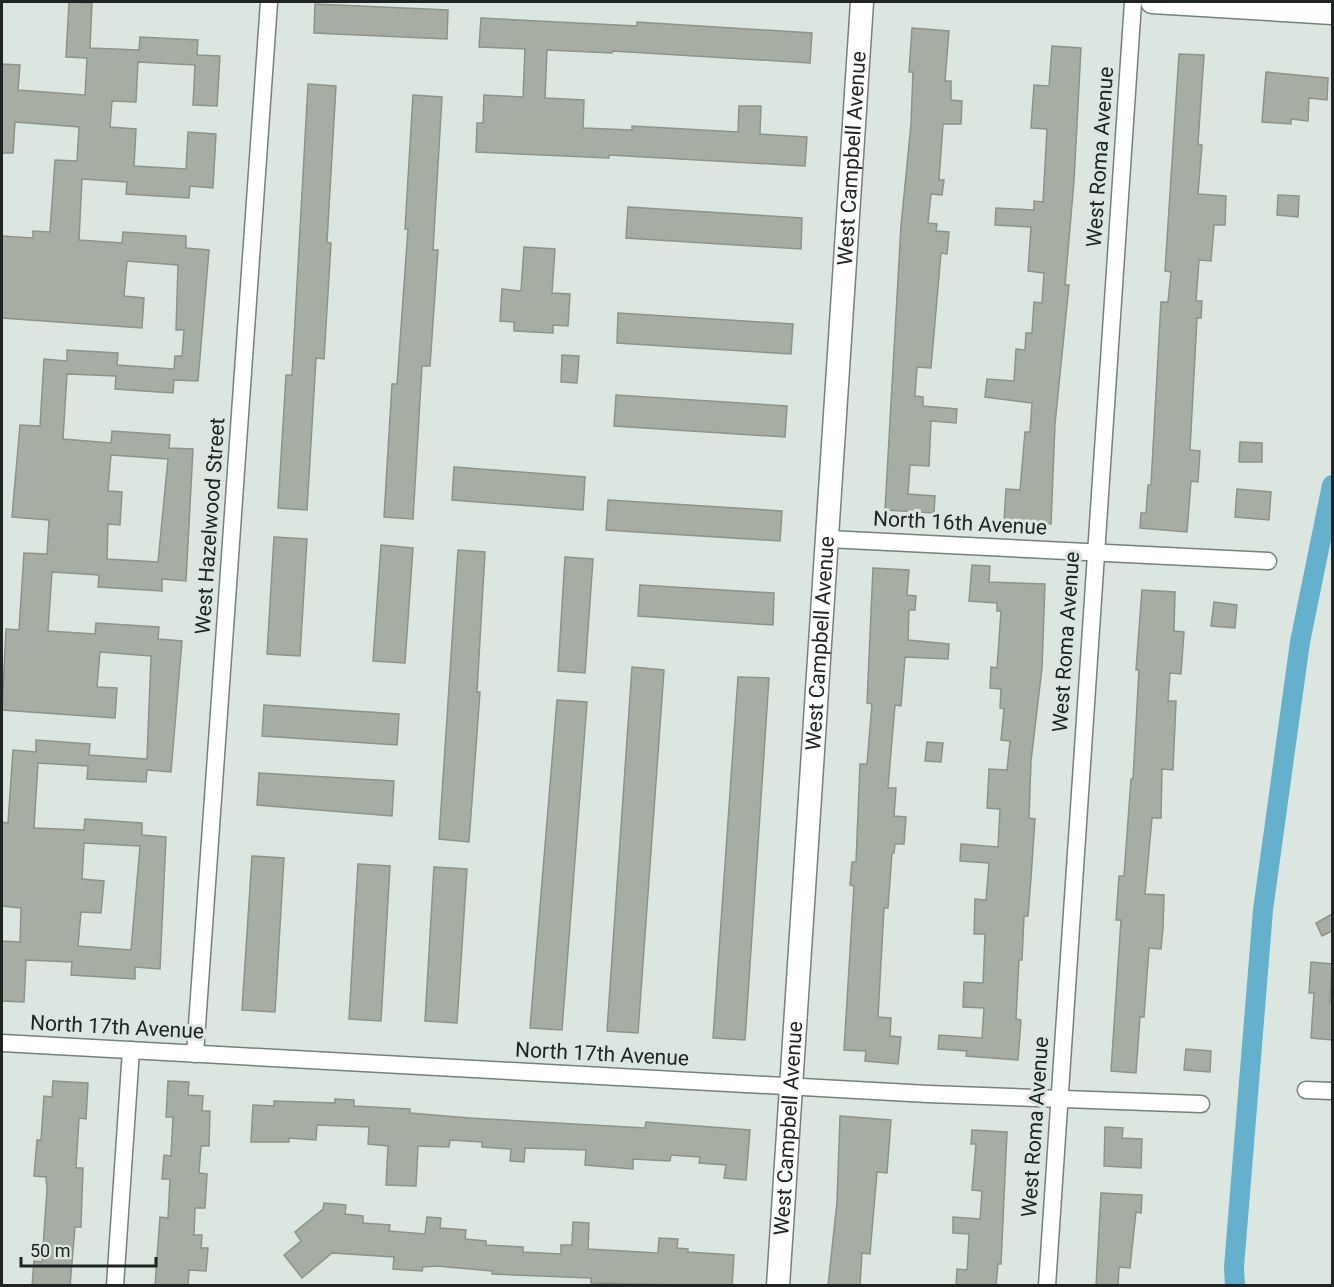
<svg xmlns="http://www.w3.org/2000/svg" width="1334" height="1287" viewBox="0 0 1334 1287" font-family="Roboto,sans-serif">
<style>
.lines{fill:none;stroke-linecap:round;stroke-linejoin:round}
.canal{stroke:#65b0cd;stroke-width:20}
.building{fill:#a7ada3;stroke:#8e9389;stroke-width:1.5;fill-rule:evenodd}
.street-casing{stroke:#75817b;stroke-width:19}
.secondary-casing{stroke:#75817b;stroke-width:25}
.street{stroke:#fff;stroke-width:16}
.secondary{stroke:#fff;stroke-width:22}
.labels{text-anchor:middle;stroke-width:6;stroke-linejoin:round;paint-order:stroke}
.street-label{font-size:21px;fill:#202422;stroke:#dae6df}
</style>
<rect width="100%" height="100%" fill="#dae6df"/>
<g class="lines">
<path class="canal" d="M 1235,1286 L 1234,1267 L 1263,910 L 1300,642 L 1332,485"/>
</g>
<g class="building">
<path d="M 69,2 L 92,3 L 90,48 L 139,50 L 140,37 L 198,40 L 197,55 L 220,56 L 217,106 L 193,105 L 195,65 L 138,62 L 136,102 L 112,101 L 110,127 L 136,129 L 134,166 L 186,169 L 188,132 L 216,134 L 213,188 L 190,186 L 189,198 L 126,194 L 127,182 L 82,179 L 79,240 L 122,243 L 123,232 L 186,236 L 186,248 L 209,250 L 198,381 L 174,380 L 173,393 L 115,389 L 116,376 L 67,374 L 63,439 L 111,443 L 112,431 L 170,435 L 169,448 L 193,449 L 186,581 L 162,579 L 162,591 L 98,587 L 99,575 L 52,572 L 48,631 L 95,634 L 96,623 L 159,627 L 158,639 L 182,641 L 171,772 L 147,770 L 146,782 L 87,779 L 88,766 L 38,763 L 34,828 L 84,830 L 85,819 L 142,823 L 142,835 L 166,837 L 160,969 L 135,967 L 135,979 L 71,975 L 72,962 L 26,960 L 24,1002 L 2,1001 L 2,941 L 20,942 L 21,908 L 2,906 L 2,822 L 8,823 L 13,750 L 36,752 L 36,740 L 90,744 L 89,755 L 147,759 L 151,656 L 100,652 L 97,687 L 117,688 L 115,718 L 2,710 L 6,629 L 19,630 L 24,553 L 47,554 L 49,520 L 12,517 L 20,425 L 40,426 L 44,359 L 67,361 L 67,350 L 118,353 L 117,365 L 174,369 L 175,356 L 182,356 L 184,330 L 176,330 L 178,265 L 127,261 L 124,296 L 144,298 L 142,328 L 2,318 L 2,236 L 33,238 L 33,231 L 50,232 L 55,160 L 77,161 L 79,127 L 15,122 L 13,153 L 2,153 L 2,64 L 20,65 L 18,90 L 85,95 L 87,58 L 66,57 ZM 111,455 L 168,459 L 158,562 L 107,559 L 108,524 L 120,525 L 122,492 L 108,491 ZM 84,843 L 140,846 L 131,950 L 78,946 L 81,912 L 101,913 L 104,881 L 82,879 Z"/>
<path d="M 315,4 L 448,10 L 447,39 L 314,33 Z"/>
<path d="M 481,18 L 637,26 L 637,22 L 812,33 L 810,63 L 613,51 L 612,53 L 547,50 L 545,98 L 584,100 L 583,128 L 632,130 L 632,126 L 738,132 L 739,106 L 761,106 L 760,134 L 807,137 L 805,166 L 609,155 L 609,158 L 476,152 L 477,123 L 483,123 L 484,95 L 523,97 L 525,49 L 479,47 Z"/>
<path d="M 912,28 L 949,31 L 945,81 L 951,81 L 951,100 L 962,101 L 961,124 L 943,124 L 939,180 L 944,180 L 942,195 L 931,194 L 928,223 L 937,224 L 936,231 L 949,232 L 947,254 L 941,253 L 931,368 L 917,367 L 915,396 L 923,397 L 923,406 L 957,409 L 956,423 L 931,421 L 929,466 L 910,465 L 908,494 L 935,496 L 934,513 L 885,510 L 901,226 L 911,124 L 913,72 L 909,72 Z"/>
<path d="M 1052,46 L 1081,48 L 1074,181 L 1065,285 L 1069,285 L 1055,424 L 1051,524 L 1004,521 L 1006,489 L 1020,490 L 1025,432 L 1030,432 L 1032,403 L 985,397 L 987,379 L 1014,381 L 1016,349 L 1025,350 L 1026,333 L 1032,333 L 1034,302 L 1042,303 L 1044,273 L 1028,271 L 1031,227 L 995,225 L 996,208 L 1034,210 L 1034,201 L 1043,202 L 1047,129 L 1031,128 L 1034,85 L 1049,86 Z"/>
<path d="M 1179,54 L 1204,55 L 1198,144 L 1202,145 L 1198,194 L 1226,196 L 1225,225 L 1214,225 L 1211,261 L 1199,260 L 1196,301 L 1202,301 L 1201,318 L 1197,318 L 1190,450 L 1200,451 L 1198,482 L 1191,481 L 1187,532 L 1140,528 L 1141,513 L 1146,513 L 1148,485 L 1151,485 L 1161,302 L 1168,302 L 1171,272 L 1165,271 Z"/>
<path d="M 1266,72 L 1328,78 L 1327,100 L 1309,98 L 1308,121 L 1291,119 L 1291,124 L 1262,122 Z"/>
<path d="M 308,84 L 336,86 L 327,242 L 331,243 L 324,359 L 316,358 L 307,510 L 278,508 L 286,375 L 292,375 Z"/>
<path d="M 413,95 L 442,97 L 433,250 L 438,250 L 430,366 L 422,366 L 413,519 L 384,517 L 392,384 L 397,384 L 408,229 L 405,229 Z"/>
<path d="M 1278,195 L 1299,196 L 1298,217 L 1277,215 Z"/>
<path d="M 628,207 L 802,218 L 801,249 L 626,238 Z"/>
<path d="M 524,247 L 555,249 L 552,293 L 570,294 L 568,326 L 553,325 L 553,333 L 514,331 L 514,322 L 500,321 L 502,289 L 521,291 Z"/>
<path d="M 618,313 L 793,324 L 791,354 L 617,343 Z"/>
<path d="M 562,355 L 579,356 L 577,383 L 561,382 Z"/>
<path d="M 616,395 L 787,406 L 785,437 L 614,426 Z"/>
<path d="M 1240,442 L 1262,443 L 1262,462 L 1239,462 Z"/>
<path d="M 454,467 L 585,477 L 583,510 L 452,500 Z"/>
<path d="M 1237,489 L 1271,492 L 1269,520 L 1235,517 Z"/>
<path d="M 608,500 L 782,511 L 780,541 L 606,530 Z"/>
<path d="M 274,537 L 307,539 L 300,656 L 267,654 Z"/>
<path d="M 381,545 L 413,548 L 405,663 L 373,661 Z"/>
<path d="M 458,550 L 485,552 L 477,692 L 480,692 L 469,842 L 439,839 Z"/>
<path d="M 565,557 L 593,559 L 585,673 L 558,671 Z"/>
<path d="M 972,565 L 990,566 L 989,582 L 1045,584 L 1042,668 L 1031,761 L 1029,818 L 1035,819 L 1031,878 L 1028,916 L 1024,916 L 1022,960 L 1019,960 L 1016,1019 L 1021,1020 L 1018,1060 L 966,1056 L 967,1051 L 938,1049 L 939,1035 L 982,1038 L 984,1008 L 963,1007 L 964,982 L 983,983 L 985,934 L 974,934 L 975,899 L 986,900 L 989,863 L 960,861 L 961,844 L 998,847 L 1000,809 L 987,808 L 989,769 L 1007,770 L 1010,741 L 1001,740 L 1004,709 L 1000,708 L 1001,689 L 990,688 L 991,667 L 997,668 L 1001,611 L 997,611 L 997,603 L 969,601 Z"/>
<path d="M 873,568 L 909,570 L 907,595 L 916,596 L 915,610 L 909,610 L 908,640 L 949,644 L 948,659 L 905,657 L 901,706 L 895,705 L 888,788 L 896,788 L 894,816 L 906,817 L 904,844 L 895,844 L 894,853 L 892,853 L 888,908 L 884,908 L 878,1017 L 891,1018 L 890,1036 L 901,1037 L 898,1064 L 865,1061 L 866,1051 L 844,1050 L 854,886 L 850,885 L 852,862 L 856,862 L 860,764 L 867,764 L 872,704 L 867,703 Z"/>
<path d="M 640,585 L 774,593 L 773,625 L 638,616 Z"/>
<path d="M 1142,590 L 1175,592 L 1174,631 L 1184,632 L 1181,674 L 1170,673 L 1168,701 L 1176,701 L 1173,770 L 1162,769 L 1161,818 L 1152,818 L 1145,894 L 1164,895 L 1163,928 L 1161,949 L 1149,948 L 1144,1017 L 1140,1017 L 1136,1073 L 1111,1071 L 1121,920 L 1116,920 L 1119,876 L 1124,876 L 1131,779 L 1133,779 L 1139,670 L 1136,670 Z"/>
<path d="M 1214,602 L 1237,605 L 1235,628 L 1211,626 Z"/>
<path d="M 632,667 L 664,670 L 638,1033 L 607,1031 Z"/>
<path d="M 738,677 L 769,678 L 745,1040 L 713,1038 Z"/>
<path d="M 557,700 L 587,702 L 562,1030 L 530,1028 Z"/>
<path d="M 264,705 L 399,714 L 397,745 L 262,736 Z"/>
<path d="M 927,742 L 943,743 L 941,762 L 925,761 Z"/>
<path d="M 259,773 L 394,781 L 392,816 L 257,805 Z"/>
<path d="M 252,856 L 284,858 L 275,1012 L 242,1010 Z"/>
<path d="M 358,864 L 390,866 L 381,1021 L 349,1019 Z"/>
<path d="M 434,867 L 467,869 L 457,1023 L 425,1021 Z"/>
<path d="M 1332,914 L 1332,931 L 1322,936 L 1316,923 Z"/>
<path d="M 1311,962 L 1332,964 L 1330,1002 L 1332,1002 L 1332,1040 L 1311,1038 L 1314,993 L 1309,993 Z"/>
<path d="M 1186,1049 L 1211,1051 L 1210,1072 L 1184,1070 Z"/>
<path d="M 53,1081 L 88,1083 L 86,1119 L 79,1118 L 76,1168 L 83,1168 L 81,1227 L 75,1227 L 70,1286 L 32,1286 L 34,1261 L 42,1262 L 47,1190 L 46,1177 L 34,1176 L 37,1140 L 41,1140 L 44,1096 L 52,1097 Z"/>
<path d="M 168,1081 L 189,1082 L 188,1095 L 203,1096 L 202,1111 L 210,1111 L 209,1146 L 201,1146 L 199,1173 L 207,1174 L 205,1208 L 195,1208 L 194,1235 L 202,1235 L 201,1248 L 208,1248 L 206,1271 L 189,1270 L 188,1286 L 155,1286 L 160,1217 L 168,1218 L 170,1179 L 162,1179 L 164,1155 L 171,1156 L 173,1117 L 166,1117 Z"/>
<path d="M 335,1099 L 354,1100 L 354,1106 L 410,1109 L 410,1113 L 470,1118 L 645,1128 L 646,1122 L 750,1130 L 746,1180 L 724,1178 L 726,1165 L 699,1163 L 700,1157 L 671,1155 L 670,1161 L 633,1159 L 633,1169 L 585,1165 L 586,1150 L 525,1148 L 524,1162 L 510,1161 L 511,1149 L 482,1147 L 482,1142 L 450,1140 L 449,1147 L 418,1146 L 416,1186 L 386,1185 L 388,1146 L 368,1144 L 369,1127 L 317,1125 L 316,1140 L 289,1138 L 289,1142 L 251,1142 L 253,1105 L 274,1106 L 274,1101 L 335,1103 Z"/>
<path d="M 840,1116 L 891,1120 L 887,1173 L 877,1172 L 870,1254 L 862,1253 L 860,1286 L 828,1286 L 837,1202 Z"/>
<path d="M 1105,1127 L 1123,1128 L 1122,1138 L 1142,1139 L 1141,1168 L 1104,1166 Z"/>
<path d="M 972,1130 L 1007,1132 L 1001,1264 L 998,1264 L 996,1286 L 956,1286 L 957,1269 L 967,1270 L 969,1234 L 953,1233 L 953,1217 L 980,1219 L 982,1191 L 972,1190 L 976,1144 L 971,1144 Z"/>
<path d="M 1101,1193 L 1142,1195 L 1141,1213 L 1136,1212 L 1130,1268 L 1119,1267 L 1118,1286 L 1096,1286 Z"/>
<path d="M 324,1203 L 346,1205 L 345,1214 L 363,1216 L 363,1223 L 390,1225 L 389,1231 L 425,1234 L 427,1217 L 441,1218 L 440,1228 L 466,1230 L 465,1239 L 486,1241 L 486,1245 L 523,1247 L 523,1252 L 561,1254 L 561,1245 L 572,1245 L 573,1222 L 589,1223 L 588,1249 L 658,1253 L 659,1238 L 678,1239 L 677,1248 L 688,1249 L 688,1252 L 734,1255 L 732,1286 L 591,1283 L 591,1278 L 492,1274 L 492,1271 L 437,1266 L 423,1267 L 422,1271 L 393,1269 L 394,1257 L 332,1253 L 302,1278 L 284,1255 L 301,1241 L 295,1232 L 323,1209 Z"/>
</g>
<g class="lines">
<g class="street-casing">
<g id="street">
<path d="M 828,539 L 1268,561"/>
<path d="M 2,1043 L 928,1094 L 1201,1104"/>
<path d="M 195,1054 L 269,2"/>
<path d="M 1306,1090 L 1332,1091"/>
<path d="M 115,1286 L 131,1050"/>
<path d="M 1047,1286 L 1133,2"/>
</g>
</g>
<g class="secondary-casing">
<g id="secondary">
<path d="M 1152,2 L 1332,13"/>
<path id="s1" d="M 778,1286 L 862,2"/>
</g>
</g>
<use href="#street" class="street"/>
<use href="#secondary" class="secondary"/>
</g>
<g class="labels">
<g class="street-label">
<text transform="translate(1100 157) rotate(-86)" y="7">West Roma Avenue</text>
<text dy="7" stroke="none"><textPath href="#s1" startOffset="1130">West Campbell Avenue</textPath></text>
<text transform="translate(960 523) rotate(3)" y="7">North 16th Avenue</text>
<text transform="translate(210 526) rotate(-86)" y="7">West Hazelwood Street</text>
<text transform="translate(1066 642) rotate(-86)" y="7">West Roma Avenue</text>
<text dy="7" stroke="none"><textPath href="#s1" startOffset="644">West Campbell Avenue</textPath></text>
<text transform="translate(117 1027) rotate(3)" y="7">North 17th Avenue</text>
<text transform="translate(602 1054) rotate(3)" y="7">North 17th Avenue</text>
<text transform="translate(1035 1127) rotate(-86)" y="7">West Roma Avenue</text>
<text dy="7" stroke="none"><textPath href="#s1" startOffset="158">West Campbell Avenue</textPath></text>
</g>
</g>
<rect width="1334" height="1287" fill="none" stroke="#202422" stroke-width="6"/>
<path d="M21 1257v9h135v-9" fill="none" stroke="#202422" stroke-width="3"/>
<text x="30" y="1257" font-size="18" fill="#202422" stroke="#dae6df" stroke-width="4.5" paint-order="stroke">50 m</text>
</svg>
